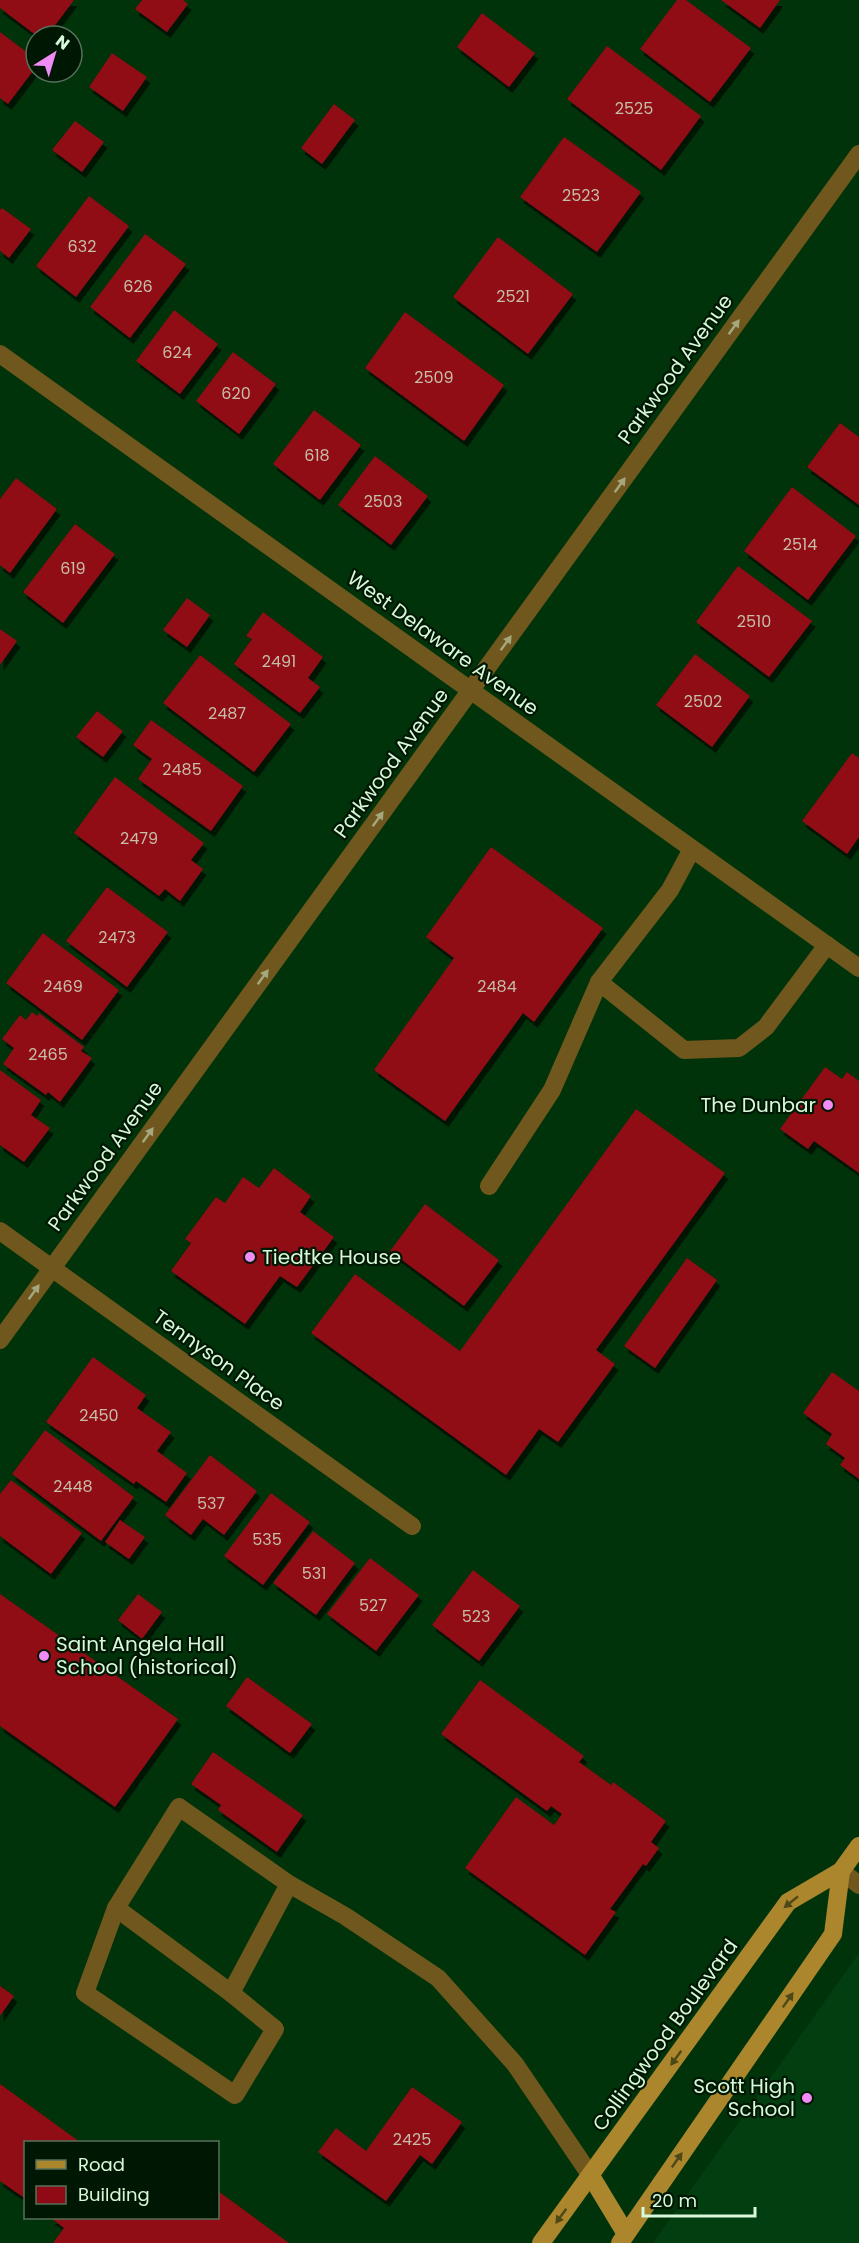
<svg xmlns="http://www.w3.org/2000/svg" width="859" height="2243" viewBox="0 0 859 2243" font-family="Poppins,sans-serif">
<style>
.built{fill:#023e0f}
.building{fill:#900a15;filter:url(#shadow)}
.lines{fill:none;stroke-linecap:round;stroke-linejoin:round}
.minor{stroke:#6f571e;stroke-width:18}
.major{stroke:#ab862d;stroke-width:18}
.oneway{fill:#a4a87c}
.oneway2{fill:#4d4916}
.poi-dot{fill:#f18bf5;stroke:#001703;stroke-width:2}
.labels{text-anchor:middle;stroke-width:4.5;stroke-linejoin:round;paint-order:stroke}
.number-label{font-size:16px;fill:#c6bda8}
.street-label{font-size:20px;fill:#d8f9d9;stroke:#001703}
.poi-label{font-size:20px;fill:#d8f9d9;stroke:#001703;text-anchor:end}
</style>
<defs>
<filter id="shadow"><feDropShadow dx="3.5" dy="6" stdDeviation="0" flood-color="#0009"/></filter>
</defs>
<rect width="100%" height="100%" fill="#003309"/>
<path class="built" d="M 859,1953 L 859,2243 L 653,2243 Z"/>
<g class="building">
<path d="M 0,0 L 74,0 L 47,36 L 37,36 L 0,8 Z"/>
<path d="M 142,0 L 183,0 L 188,4 L 167,32 L 135,9 Z"/>
<path d="M 677,0 L 686,0 L 751,48 L 710,102 L 640,49 Z"/>
<path d="M 721,0 L 780,0 L 760,28 Z"/>
<path d="M 482,13 L 535,53 L 509,87 L 457,47 Z"/>
<path d="M 0,32 L 36,59 L 36,67 L 8,104 L 0,98 Z"/>
<path d="M 607,46 L 701,116 L 661,170 L 567,99 Z"/>
<path d="M 112,53 L 147,77 L 123,111 L 89,87 Z"/>
<path d="M 334,104 L 355,120 L 322,164 L 301,148 Z"/>
<path d="M 75,121 L 104,142 L 82,172 L 52,150 Z"/>
<path d="M 564,137 L 641,192 L 597,252 L 520,197 Z"/>
<path d="M 89,196 L 129,226 L 76,297 L 36,266 Z"/>
<path d="M 2,208 L 31,229 L 9,258 L 0,251 L 0,210 Z"/>
<path d="M 145,234 L 186,264 L 130,338 L 90,307 Z"/>
<path d="M 498,237 L 573,294 L 528,354 L 453,297 Z"/>
<path d="M 174,310 L 218,344 L 180,394 L 136,361 Z"/>
<path d="M 405,312 L 504,385 L 464,441 L 365,368 Z"/>
<path d="M 233,352 L 276,384 L 239,434 L 196,401 Z"/>
<path d="M 314,410 L 361,445 L 320,500 L 273,464 Z"/>
<path d="M 840,423 L 859,437 L 859,505 L 807,467 Z"/>
<path d="M 375,456 L 428,496 L 391,545 L 338,505 Z"/>
<path d="M 16,478 L 57,509 L 10,573 L 0,565 L 0,499 Z"/>
<path d="M 792,487 L 856,536 L 808,600 L 744,551 Z"/>
<path d="M 75,524 L 115,554 L 63,623 L 23,592 Z"/>
<path d="M 738,566 L 812,621 L 769,677 L 696,622 Z"/>
<path d="M 187,598 L 210,615 L 187,647 L 163,630 Z"/>
<path d="M 263,612 L 323,657 L 308,678 L 320,687 L 300,713 L 234,664 L 252,639 L 246,636 Z"/>
<path d="M 0,629 L 17,641 L 0,665 Z"/>
<path d="M 695,654 L 750,696 L 712,747 L 656,705 Z"/>
<path d="M 200,655 L 291,724 L 254,772 L 163,703 Z"/>
<path d="M 97,711 L 123,731 L 103,757 L 76,737 Z"/>
<path d="M 151,720 L 243,786 L 211,831 L 138,779 L 152,759 L 133,745 Z"/>
<path d="M 852,753 L 859,758 L 859,837 L 847,854 L 802,821 Z"/>
<path d="M 115,777 L 204,843 L 191,860 L 203,869 L 180,901 L 165,889 L 159,896 L 74,833 Z"/>
<path d="M 491,847 L 603,928 L 534,1022 L 523,1013 L 445,1121 L 374,1070 L 454,958 L 426,937 Z"/>
<path d="M 107,887 L 168,932 L 127,987 L 66,941 Z"/>
<path d="M 43,933 L 119,990 L 82,1040 L 6,983 Z"/>
<path d="M 32,1012 L 37,1016 L 39,1013 L 84,1047 L 81,1051 L 92,1058 L 60,1102 L 48,1092 L 46,1095 L 3,1064 L 14,1048 L 2,1039 L 20,1015 L 26,1020 Z"/>
<path d="M 825,1067 L 842,1079 L 847,1072 L 859,1081 L 859,1173 L 814,1141 L 808,1149 L 780,1129 Z"/>
<path d="M 0,1070 L 41,1100 L 31,1115 L 50,1128 L 24,1162 L 0,1145 Z"/>
<path d="M 636,1109 L 725,1173 L 596,1350 L 615,1364 L 558,1442 L 539,1429 L 506,1475 L 311,1333 L 355,1274 L 460,1351 Z"/>
<path d="M 274,1168 L 311,1196 L 300,1212 L 334,1237 L 297,1287 L 280,1276 L 245,1324 L 171,1271 L 191,1243 L 185,1239 L 216,1197 L 225,1203 L 243,1177 L 259,1188 Z"/>
<path d="M 425,1204 L 499,1260 L 464,1306 L 390,1251 Z"/>
<path d="M 687,1258 L 717,1280 L 655,1368 L 624,1346 Z"/>
<path d="M 93,1357 L 146,1395 L 137,1408 L 171,1432 L 157,1451 L 187,1473 L 166,1502 L 136,1481 L 134,1484 L 46,1422 Z"/>
<path d="M 832,1372 L 859,1391 L 859,1479 L 840,1465 L 845,1458 L 826,1444 L 832,1434 L 803,1413 Z"/>
<path d="M 45,1430 L 134,1497 L 101,1541 L 12,1474 Z"/>
<path d="M 210,1455 L 257,1491 L 224,1535 L 203,1519 L 191,1535 L 165,1515 Z"/>
<path d="M 11,1480 L 82,1533 L 51,1574 L 0,1536 L 0,1494 Z"/>
<path d="M 271,1493 L 310,1522 L 263,1585 L 224,1556 Z"/>
<path d="M 120,1520 L 145,1537 L 129,1559 L 105,1542 Z"/>
<path d="M 313,1531 L 355,1563 L 316,1615 L 273,1583 Z"/>
<path d="M 370,1558 L 419,1595 L 376,1651 L 327,1614 Z"/>
<path d="M 473,1570 L 520,1606 L 479,1661 L 432,1625 Z"/>
<path d="M 0,1594 L 178,1719 L 115,1807 L 0,1726 Z"/>
<path d="M 138,1594 L 162,1612 L 142,1639 L 118,1620 Z"/>
<path d="M 247,1677 L 312,1724 L 290,1753 L 226,1706 Z"/>
<path d="M 480,1680 L 584,1756 L 579,1762 L 611,1785 L 613,1782 L 666,1821 L 651,1842 L 659,1848 L 646,1866 L 643,1864 L 610,1909 L 616,1912 L 585,1955 L 465,1868 L 516,1797 L 554,1825 L 562,1814 L 551,1806 L 547,1811 L 441,1734 Z"/>
<path d="M 213,1752 L 303,1815 L 277,1852 L 218,1810 L 221,1805 L 191,1784 Z"/>
<path d="M 0,1986 L 14,1996 L 0,2016 Z"/>
<path d="M 0,2084 L 80,2142 L 26,2142 L 26,2199 L 0,2181 Z"/>
<path d="M 412,2087 L 462,2122 L 432,2164 L 420,2155 L 386,2201 L 318,2152 L 336,2128 L 366,2151 Z"/>
<path d="M 218,2191 L 289,2243 L 53,2243 L 64,2228 L 51,2218 L 218,2218 Z"/>
</g>
<g class="lines">
<g class="minor">
<path d="M 0,354 L 859,968"/>
<path d="M 599,982 L 684,1050 L 739,1048 L 766,1027 L 827,945"/>
<path d="M 489,1186 L 552,1090 L 599,982 L 670,890 L 692,849"/>
<path d="M 0,1231 L 412,1526"/>
<path d="M 0,1340 L 859,154"/>
<path d="M 841,1871 L 859,1885"/>
<path d="M 289,1884 L 231,1993 L 116,1908 L 179,1807 L 289,1884 L 345,1916 L 438,1978 L 515,2064 L 591,2176"/>
<path d="M 116,1908 L 85,1993 L 235,2095 L 275,2029 L 231,1993"/>
</g>
<g class="major">
<path d="M 591,2176 L 626,2234"/>
<path d="M 541,2243 L 788,1902 L 841,1871 L 859,1846"/>
<path d="M 620,2243 L 833,1934 L 841,1871"/>
</g>
</g>
<defs><path id="oneway-solid" d="M-6-.8H1V-3.2L6.5 0L1 3.2V.8H-6Z" transform="scale(1.5)"/></defs>
<g class="oneway">
<use href="#oneway-solid" transform="translate(734 327) rotate(-54)"/>
<use href="#oneway-solid" transform="translate(620 485) rotate(-54)"/>
<use href="#oneway-solid" transform="translate(506 643) rotate(-54)"/>
<use href="#oneway-solid" transform="translate(378 819) rotate(-54)"/>
<use href="#oneway-solid" transform="translate(263 977) rotate(-54)"/>
<use href="#oneway-solid" transform="translate(148 1135) rotate(-54)"/>
<use href="#oneway-solid" transform="translate(34 1292) rotate(-54)"/>
</g>
<g class="oneway2">
<use href="#oneway-solid" transform="translate(791 1902) rotate(141)"/>
<use href="#oneway-solid" transform="translate(788 2000) rotate(-55)"/>
<use href="#oneway-solid" transform="translate(676 2058) rotate(126)"/>
<use href="#oneway-solid" transform="translate(677 2160) rotate(-55)"/>
<use href="#oneway-solid" transform="translate(561 2216) rotate(126)"/>
</g>
<g class="poi-dot">
<circle cx="828" cy="1105" r="6"/>
<circle cx="250" cy="1257" r="6"/>
<circle cx="44" cy="1656" r="6"/>
<circle cx="807" cy="2098" r="6"/>
</g>
<g class="labels">
<g class="number-label">
<text x="634" y="114">2525</text>
<text x="581" y="201">2523</text>
<text x="82" y="252">632</text>
<text x="138" y="292">626</text>
<text x="513" y="302">2521</text>
<text x="177" y="358">624</text>
<text x="434" y="383">2509</text>
<text x="236" y="399">620</text>
<text x="317" y="461">618</text>
<text x="383" y="507">2503</text>
<text x="800" y="550">2514</text>
<text x="73" y="574">619</text>
<text x="754" y="627">2510</text>
<text x="279" y="667">2491</text>
<text x="703" y="707">2502</text>
<text x="227" y="719">2487</text>
<text x="182" y="775">2485</text>
<text x="139" y="844">2479</text>
<text x="117" y="943">2473</text>
<text x="63" y="992">2469</text>
<text x="497" y="992">2484</text>
<text x="48" y="1060">2465</text>
<text x="99" y="1421">2450</text>
<text x="73" y="1492">2448</text>
<text x="211" y="1509">537</text>
<text x="267" y="1545">535</text>
<text x="314" y="1579">531</text>
<text x="373" y="1611">527</text>
<text x="476" y="1622">523</text>
<text x="412" y="2145">2425</text>
</g>
<g class="street-label">
<text transform="translate(675 369) rotate(-54)" y="7">Parkwood Avenue</text>
<text transform="translate(443 643) rotate(36)" y="7">West Delaware Avenue</text>
<text transform="translate(391 763) rotate(-54)" y="7">Parkwood Avenue</text>
<text transform="translate(105 1156) rotate(-54)" y="7">Parkwood Avenue</text>
<text transform="translate(219 1360) rotate(36)" y="7">Tennyson Place</text>
<text transform="translate(665 2035) rotate(-54)" y="7">Collingwood Boulevard</text>
</g>
<g class="poi-label">
<text x="816" y="1112">The Dunbar</text>
<text x="262" y="1264" text-anchor="start">Tiedtke House</text>
<text x="56" y="1651" text-anchor="start">Saint Angela Hall<tspan x="56" dy="23">School (historical)</tspan></text>
<text x="795" y="2093">Scott High<tspan x="795" dy="23">School</tspan></text>
</g>
</g>
<rect x="24" y="2141" width="195" height="78" fill="#001703" stroke="#567159" stroke-width="1.5"/>
<rect x="36" y="2160" width="30" height="9" fill="#ab862d" stroke="#567159" stroke-width="1.5"/>
<text x="78" y="2171" font-size="18" fill="#d8f9d9">Road</text>
<rect x="36" y="2186" width="30" height="18" fill="#900a15" stroke="#567159" stroke-width="1.5"/>
<text x="78" y="2201" font-size="18" fill="#d8f9d9">Building</text>
<g transform="translate(54 54) rotate(37)"><circle r="28" fill="#001703" stroke="#567159" stroke-width="1.5"/>
<path d="M0-4.5L10 22L0 15L-10 22Z" fill="#f18bf5"/>
<text y="-9" font-size="16" font-weight="bold" text-anchor="middle" fill="#d8f9d9">N</text>
</g>
<path d="M643 2207v9h112v-9" fill="none" stroke="#d8f9d9" stroke-width="3"/>
<text x="652" y="2207" font-size="18" fill="#d8f9d9" stroke="#001703" stroke-width="4.5" paint-order="stroke">20 m</text>
</svg>
